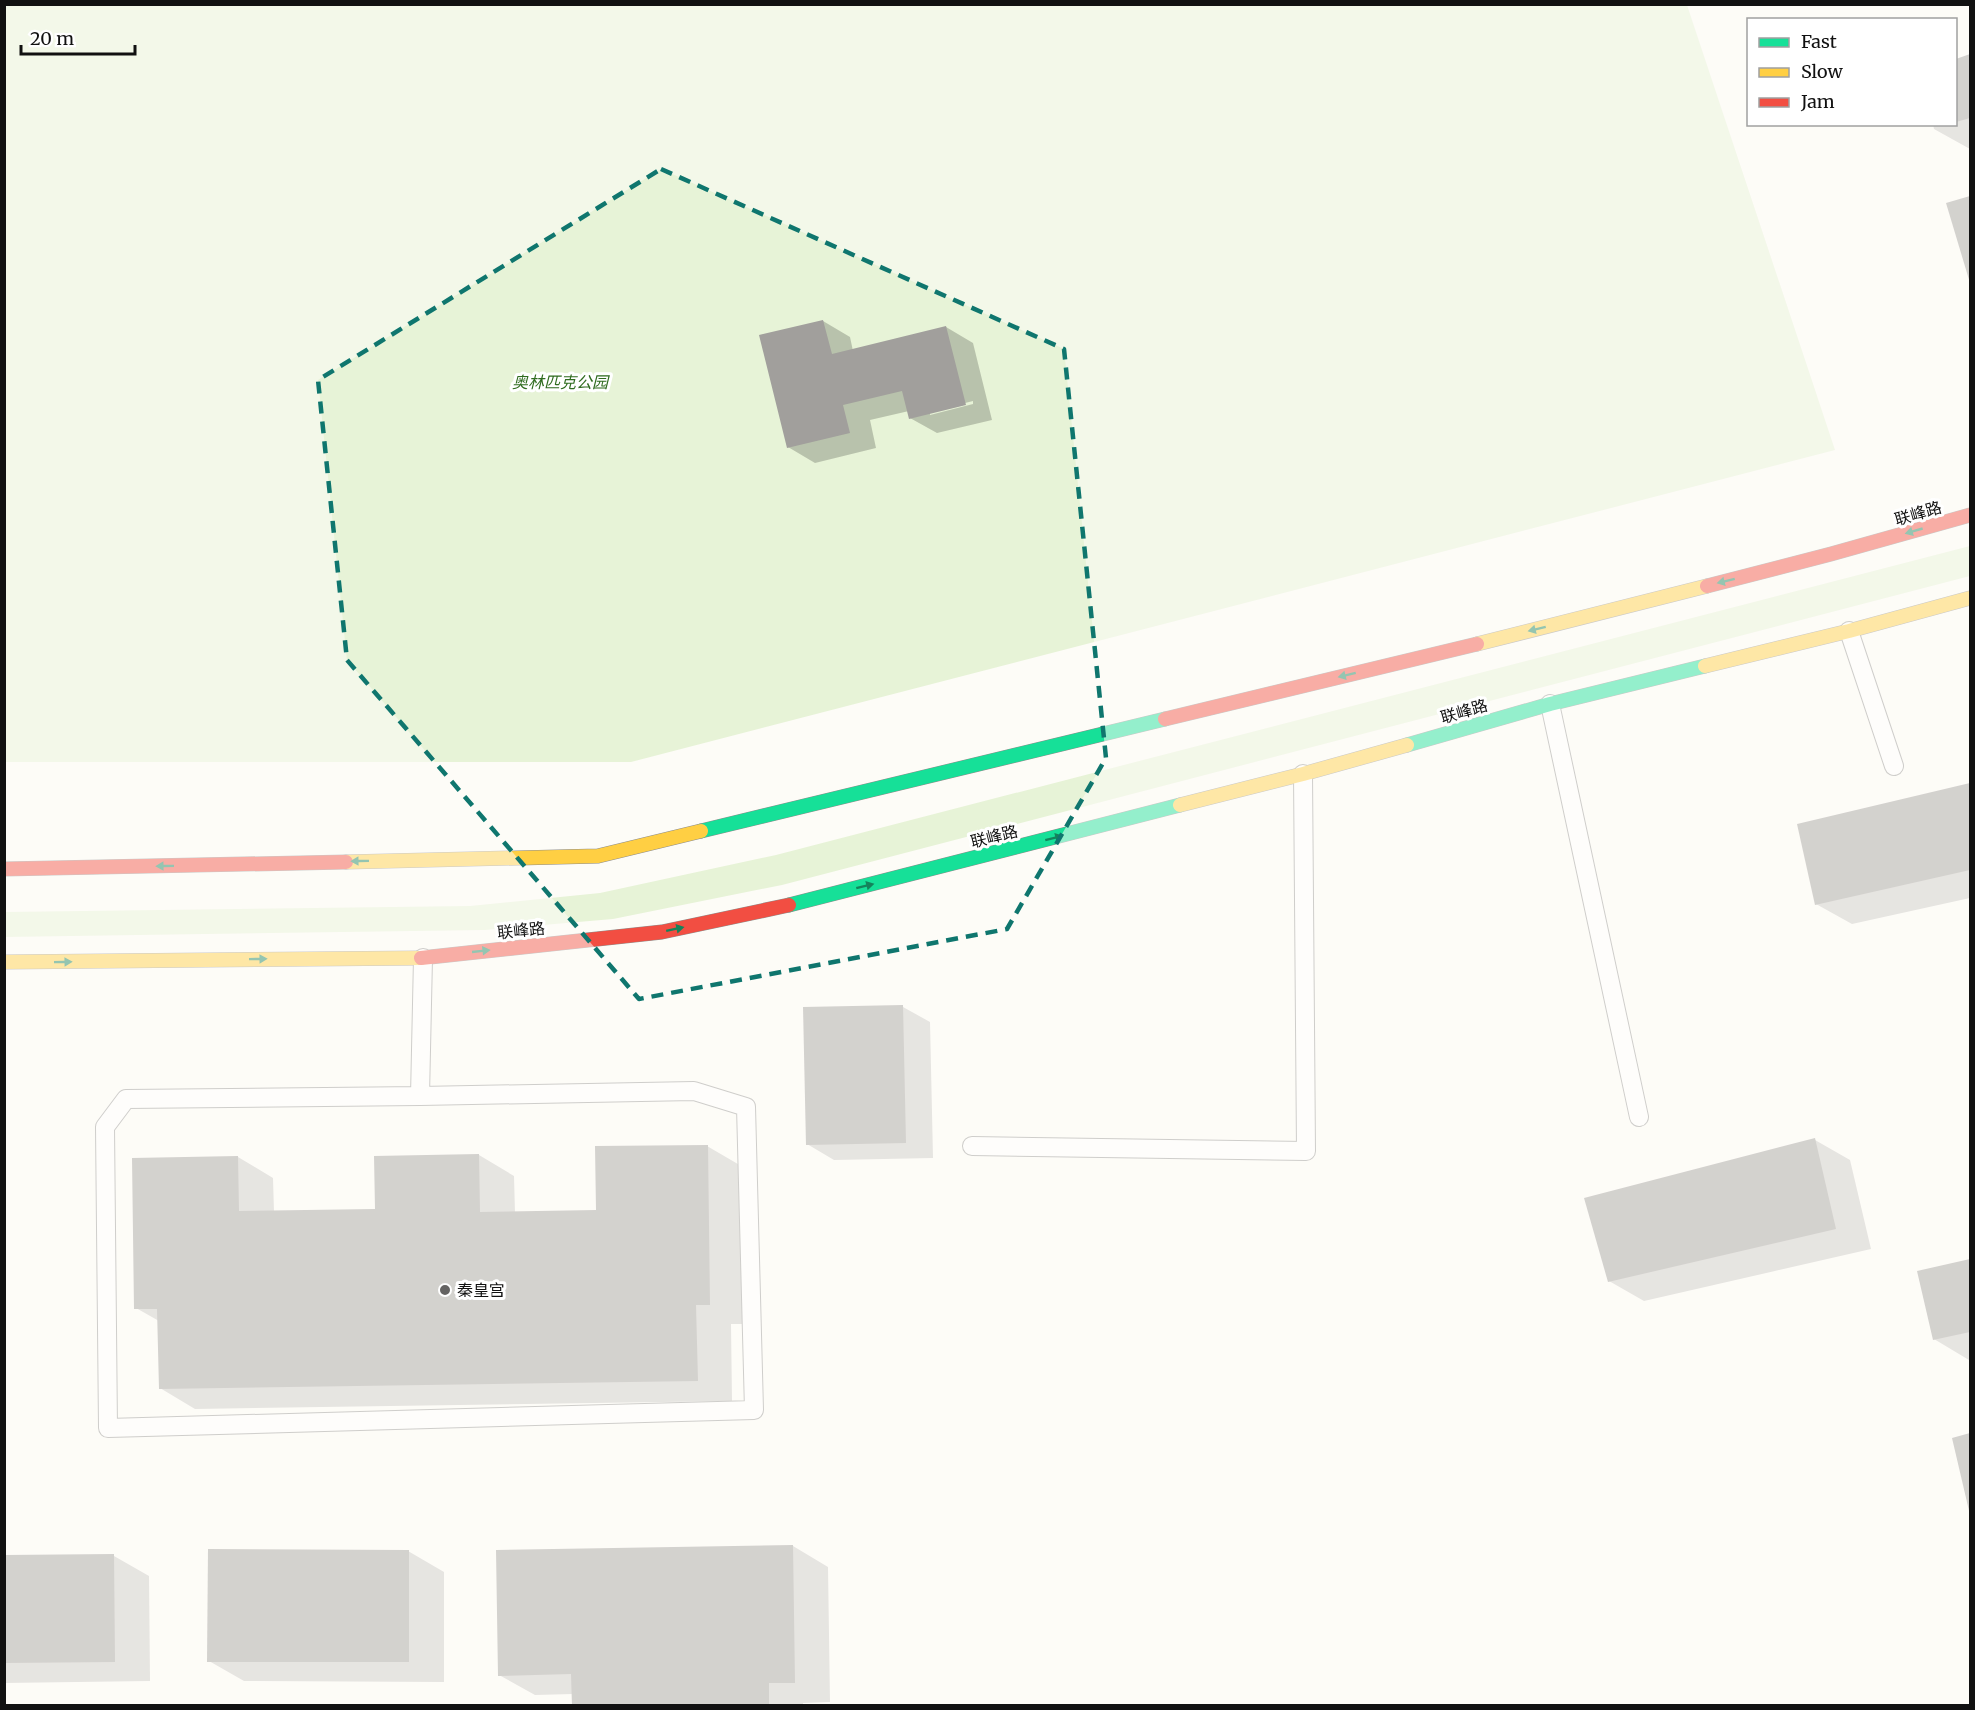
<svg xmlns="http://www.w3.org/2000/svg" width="1975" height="1710" viewBox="0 0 1975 1710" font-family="Merriweather,'Noto Sans SC',serif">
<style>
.green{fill:#e7f3d7}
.shadow{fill:#0003;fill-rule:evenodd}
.building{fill:#a19f9c}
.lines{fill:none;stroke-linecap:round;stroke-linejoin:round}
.lane-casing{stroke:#979795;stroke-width:20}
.fast-casing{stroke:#8e8d8b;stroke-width:15}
.slow-casing{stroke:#8e8d8b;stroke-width:15}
.jam-casing{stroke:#8e8d8b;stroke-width:15}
.lane{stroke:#fffffe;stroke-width:18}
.fast{stroke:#16e098;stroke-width:14}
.slow{stroke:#ffcf43;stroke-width:14}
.jam{stroke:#f24e42;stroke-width:14}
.oneway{fill:#14835b}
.marked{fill:none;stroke:#0f766e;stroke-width:4.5;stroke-dasharray:12 8;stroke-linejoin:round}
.poi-dot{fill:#646362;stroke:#fff;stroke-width:2}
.labels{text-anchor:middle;stroke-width:6;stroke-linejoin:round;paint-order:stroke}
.park-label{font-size:16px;font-style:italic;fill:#2f6b1f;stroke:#fff}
.street-label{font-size:16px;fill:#111;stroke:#fff}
.poi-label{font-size:16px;fill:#111;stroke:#fff;text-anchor:start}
</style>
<rect width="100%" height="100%" fill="#fdfcf7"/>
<g class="green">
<path d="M 4,5 L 1687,5 L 1835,450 L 631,762 L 5,762 Z"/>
<path d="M 1970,546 L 1970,576 L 782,885 L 613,919 L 485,930 L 5,937 L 5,912 L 470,906 L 600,893 L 776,855 Z"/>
</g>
<g class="shadow">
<path d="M 1970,56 L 1970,149 L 1934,129 L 1933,124 L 1956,124 L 1956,60 Z"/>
<path d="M 1970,198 L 1970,280 L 1948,204 Z"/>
<path d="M 823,321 L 850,337 L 853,351 L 946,327 L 973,343 L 992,420 L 937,433 L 910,418 L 909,411 L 870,420 L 876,448 L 815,463 L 788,447 ZM 973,401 L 973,404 L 930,415 L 930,412 Z"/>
<path d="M 1970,785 L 1970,898 L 1852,924 L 1816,904 L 1798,825 Z"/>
<path d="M 903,1007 L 930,1022 L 933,1158 L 834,1160 L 807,1144 Z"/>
<path d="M 1815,1140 L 1850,1160 L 1871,1249 L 1644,1301 L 1609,1281 Z"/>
<path d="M 707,1146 L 743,1167 L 745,1324 L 731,1324 L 732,1401 L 195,1409 L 160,1388 L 159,1321 L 136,1308 L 238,1157 L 273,1178 L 274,1212 L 376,1210 L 479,1155 L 514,1176 L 515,1213 L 597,1212 Z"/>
<path d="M 1970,1261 L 1970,1360 L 1969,1360 L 1934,1339 L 1919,1272 Z"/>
<path d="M 1970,1435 L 1970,1513 L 1954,1439 Z"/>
<path d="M 793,1546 L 828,1567 L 830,1702 L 803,1703 L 803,1706 L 573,1706 L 573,1694 L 535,1695 L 499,1675 Z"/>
<path d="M 408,1551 L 444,1572 L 444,1682 L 244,1681 L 209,1661 Z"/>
<path d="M 114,1556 L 149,1576 L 150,1681 L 4,1683 L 4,1557 Z"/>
</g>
<g class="building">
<path d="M 1970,54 L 1970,118 L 1956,122 L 1956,59 Z"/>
<path d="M 1970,196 L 1970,283 L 1946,203 Z"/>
<path d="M 823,320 L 832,354 L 946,326 L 966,405 L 909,419 L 902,391 L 843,405 L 850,433 L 787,448 L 759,335 Z"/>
<path d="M 1970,783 L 1970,870 L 1815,905 L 1797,824 Z"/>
<path d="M 903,1005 L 906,1143 L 806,1145 L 803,1007 Z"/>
<path d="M 1815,1138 L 1836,1229 L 1608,1282 L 1584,1198 Z"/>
<path d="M 708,1145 L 710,1305 L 696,1305 L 698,1381 L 159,1389 L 157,1309 L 134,1309 L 132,1158 L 238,1156 L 239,1211 L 375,1209 L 374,1156 L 479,1154 L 480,1212 L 596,1210 L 595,1146 Z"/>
<path d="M 1970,1259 L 1970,1332 L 1933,1340 L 1917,1271 Z"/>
<path d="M 1970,1433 L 1970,1515 L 1952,1438 Z"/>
<path d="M 793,1545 L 795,1683 L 769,1683 L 769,1706 L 572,1706 L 571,1674 L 498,1676 L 496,1550 Z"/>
<path d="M 208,1549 L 409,1550 L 409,1662 L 207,1662 Z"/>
<path d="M 114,1554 L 115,1662 L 4,1663 L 4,1555 Z"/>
</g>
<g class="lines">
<g class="lane-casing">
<g id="lane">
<path d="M 1849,631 L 1894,766"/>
<path d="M 1550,704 L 1639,1117"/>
<path d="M 420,1096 L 126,1099 L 105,1127 L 108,1428 L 754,1410 L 746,1107 L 694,1091 L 420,1096 L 423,958"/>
<path d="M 972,1146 L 1306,1151 L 1303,774"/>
</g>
</g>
<g class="fast-casing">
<g id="fast">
<path d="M 1407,745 L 1550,704 L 1705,666"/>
<path d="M 701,831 L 1165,719"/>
<path d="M 789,905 L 1180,805"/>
</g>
</g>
<g class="slow-casing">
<g id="slow">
<path d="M 1477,644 L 1707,586"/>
<path d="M 1705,666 L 1849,631 L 1970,598"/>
<path d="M 1180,805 L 1303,774 L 1407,745"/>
<path d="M 346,862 L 598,856 L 701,831"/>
<path d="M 4,962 L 421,958"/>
</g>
</g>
<g class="jam-casing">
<g id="jam">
<path d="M 1707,586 L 1831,554 L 1970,515"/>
<path d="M 1165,719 L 1477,644"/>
<path d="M 4,869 L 346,862"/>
<path d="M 421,958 L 662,932 L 789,905"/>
</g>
</g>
<use href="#lane" class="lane"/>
<use href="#fast" class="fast"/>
<use href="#slow" class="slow"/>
<use href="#jam" class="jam"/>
</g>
<defs><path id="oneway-solid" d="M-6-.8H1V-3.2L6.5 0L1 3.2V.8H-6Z" transform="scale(1.5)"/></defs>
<g class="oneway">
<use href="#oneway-solid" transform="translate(1914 531) rotate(164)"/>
<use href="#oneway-solid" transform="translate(1726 581) rotate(166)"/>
<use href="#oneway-solid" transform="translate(1537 629) rotate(166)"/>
<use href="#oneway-solid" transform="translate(1347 675) rotate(166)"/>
<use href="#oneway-solid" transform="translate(1054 838) rotate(-14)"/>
<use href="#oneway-solid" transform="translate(360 861) rotate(179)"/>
<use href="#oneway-solid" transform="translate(165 866) rotate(179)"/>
<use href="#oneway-solid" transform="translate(865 886) rotate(-14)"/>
<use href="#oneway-solid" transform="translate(675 929) rotate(-12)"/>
<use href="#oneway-solid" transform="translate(481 951) rotate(-6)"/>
<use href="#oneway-solid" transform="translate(258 959) rotate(-1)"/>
<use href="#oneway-solid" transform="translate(63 962) rotate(-1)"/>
</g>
<path d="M0 0H1975V1710H0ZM 661,169 L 1064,349 L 1106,758 L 1007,929 L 639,999 L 347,660 L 318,380 Z" fill="#fdfcf7" fill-opacity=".55" fill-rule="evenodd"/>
<path class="marked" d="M 661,169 L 1064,349 L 1106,758 L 1007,929 L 639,999 L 347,660 L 318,380 Z"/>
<circle class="poi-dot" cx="445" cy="1290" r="6"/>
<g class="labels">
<g class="park-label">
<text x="560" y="388">奥林匹克公园</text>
</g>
<g class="street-label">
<text transform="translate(1918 513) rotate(-16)" y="6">联峰路</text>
<text transform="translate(1464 711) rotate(-16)" y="6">联峰路</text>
<text transform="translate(994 836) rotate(-14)" y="6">联峰路</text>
<text transform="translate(521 930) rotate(-6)" y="6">联峰路</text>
</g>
<g class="poi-label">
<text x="457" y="1296">秦皇宫</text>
</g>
</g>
<rect width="1975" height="1710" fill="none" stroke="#111111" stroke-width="12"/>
<rect x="1747" y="18" width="210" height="108" fill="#ffffff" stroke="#a0a0a0" stroke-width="1.5"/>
<rect x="1759" y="38" width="30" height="9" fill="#16e098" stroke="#a0a0a0" stroke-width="1.5"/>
<text x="1801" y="48" font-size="18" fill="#111111">Fast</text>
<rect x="1759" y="68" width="30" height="9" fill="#ffcf43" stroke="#a0a0a0" stroke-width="1.5"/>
<text x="1801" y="78" font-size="18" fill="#111111">Slow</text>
<rect x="1759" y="98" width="30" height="9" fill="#f24e42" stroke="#a0a0a0" stroke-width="1.5"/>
<text x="1801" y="108" font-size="18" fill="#111111">Jam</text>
<path d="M21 45v9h114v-9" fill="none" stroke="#111111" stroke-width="3"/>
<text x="30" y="45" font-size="18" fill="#111111" stroke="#ffffff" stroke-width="4.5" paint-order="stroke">20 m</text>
</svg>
